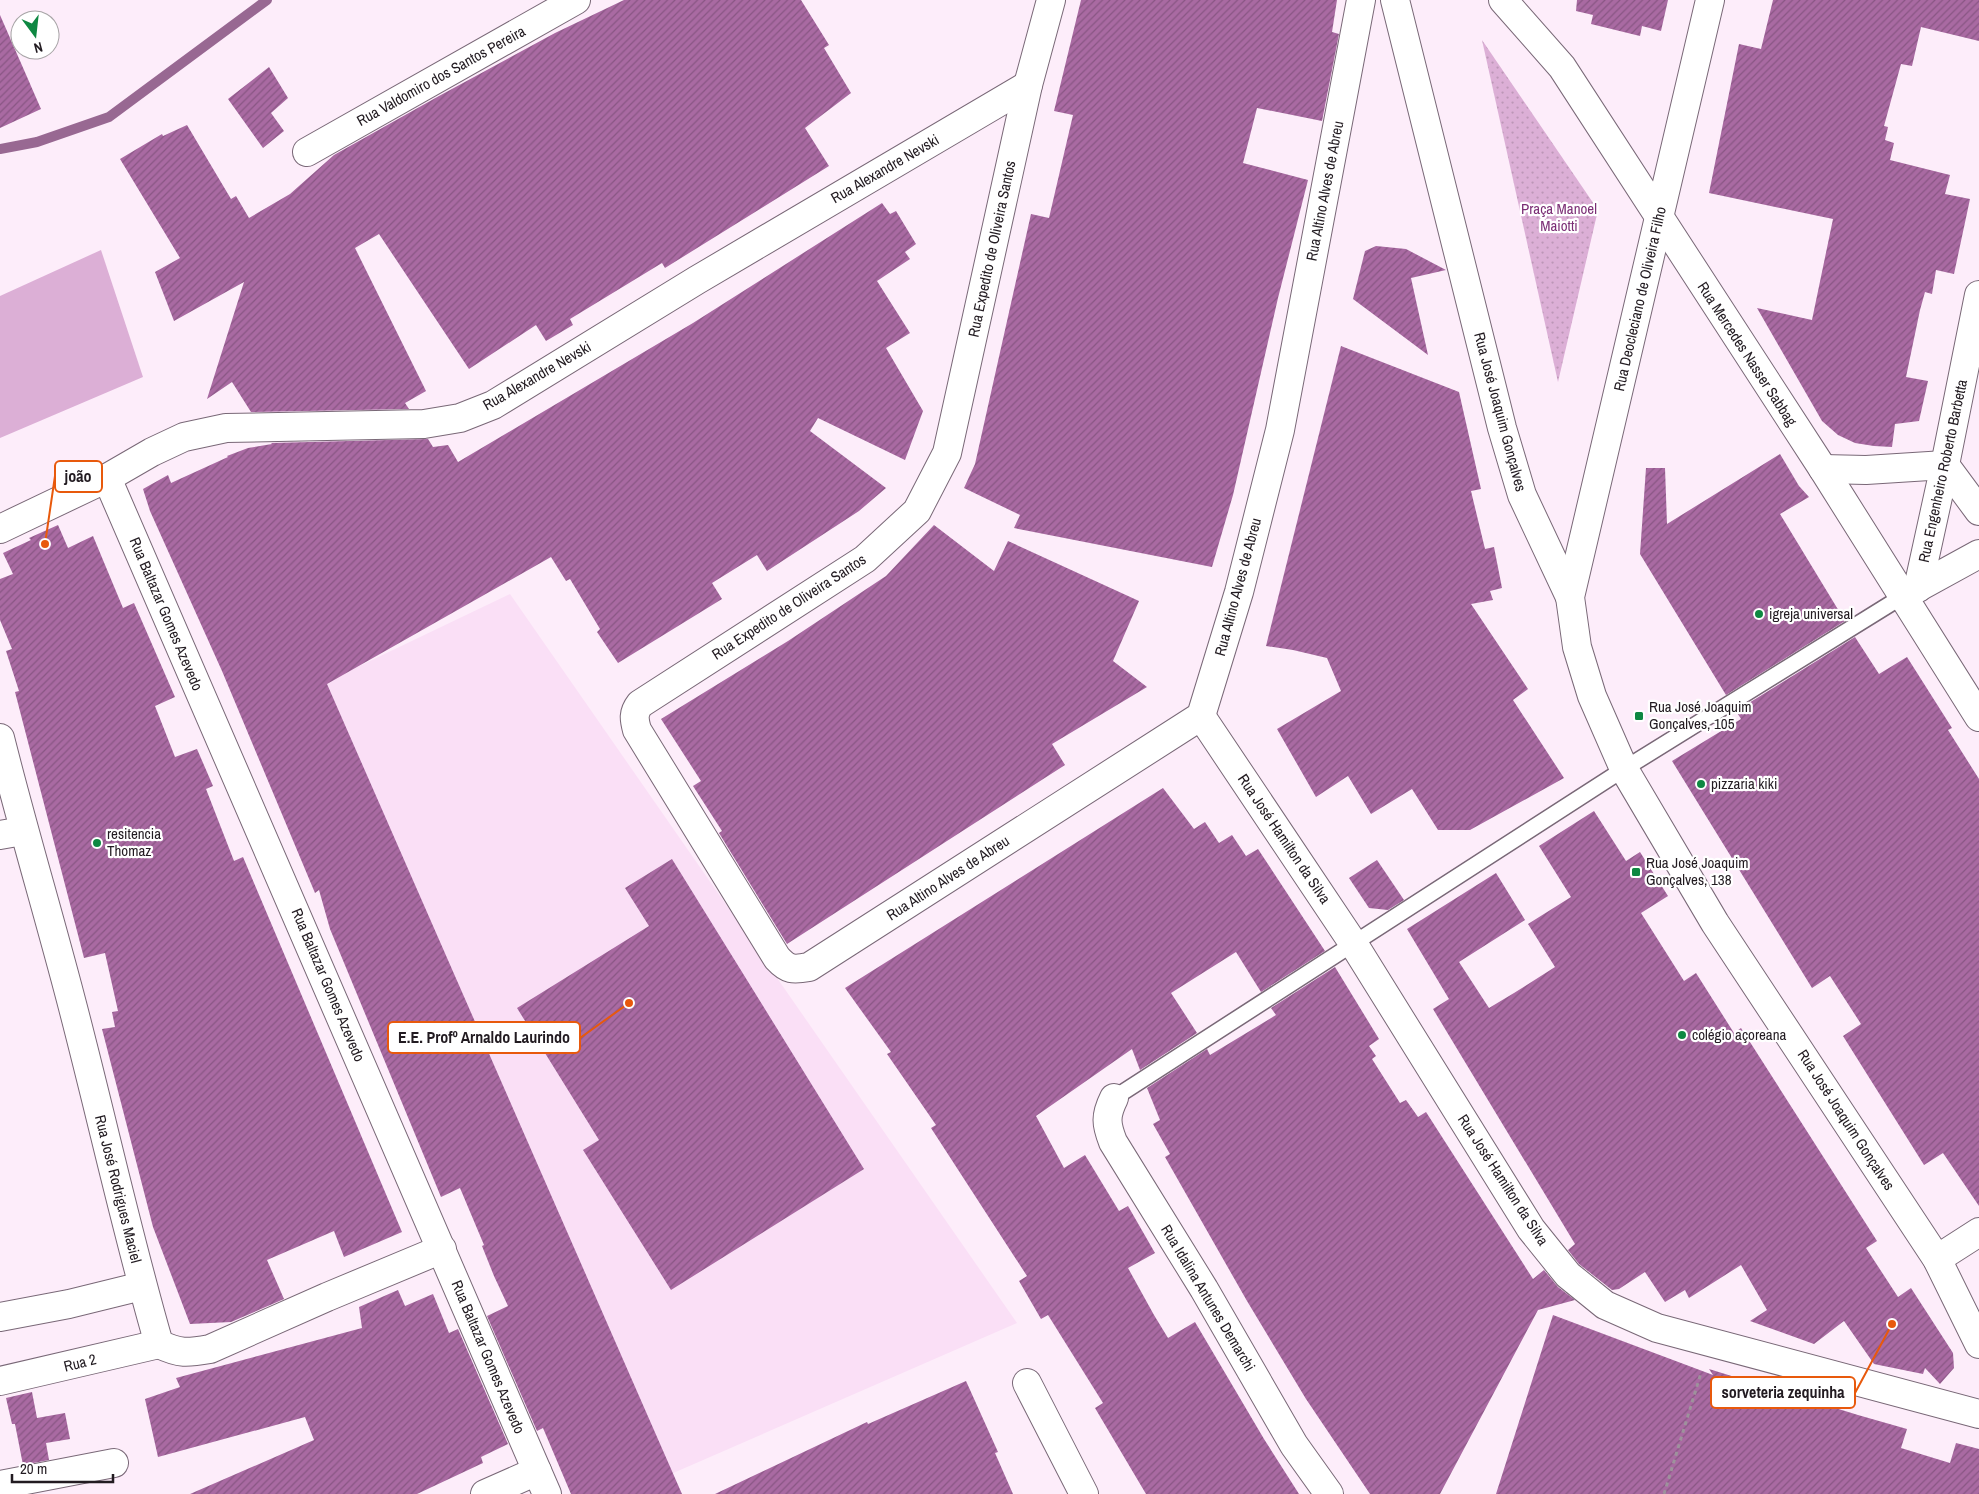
<svg xmlns="http://www.w3.org/2000/svg" width="1979" height="1494" viewBox="0 0 1979 1494" font-family="'Archivo Narrow',sans-serif">
<style>
.built{fill:#fadff6}
.park{fill:url(#park-dots)}
.garden{fill:#dcafd6}
.lines{fill:none;stroke-linecap:round;stroke-linejoin:round}
.stream{stroke:#986892;stroke-width:10}
.building{fill:url(#building-hatch)}
.service-casing{stroke:#796877;stroke-width:18}
.minor-casing{stroke:#796877;stroke-width:30}
.tertiary-casing{stroke:#796877;stroke-width:30}
.path{stroke:#9e929c;stroke-width:3;stroke-dasharray:4 4;stroke-linecap:butt}
.service{stroke:#fff;stroke-width:15}
.minor{stroke:#fff;stroke-width:28}
.tertiary{stroke:#fff;stroke-width:28}
.poi-dot{fill:#0e8842;stroke:#fff;stroke-width:2}
.labels{text-anchor:middle;stroke-width:4.5;stroke-linejoin:round;paint-order:stroke}
.street-label{font-size:15px;fill:#221b21;stroke:#fff}
.park-label{font-size:15px;fill:#7b2e75;stroke:#fff}
.poi-label{font-size:15px;fill:#221b21;stroke:#fff;text-anchor:start}
.leader{fill:none;stroke:#e8590c;stroke-width:2}
.callout-dot{fill:#e8590c;stroke:#fff;stroke-width:2}
.callout{fill:#fff;stroke:#e8590c;stroke-width:2}
.callout-label{font-size:16px;text-anchor:middle;font-weight:bold;fill:#221b21}
</style>
<defs>
<pattern id="park-dots" width="8" height="8" patternUnits="userSpaceOnUse" patternTransform="scale(1.25)"><rect width="8" height="8" fill="#dcafd6"/><path d="M2 2h.1M6 6h.1" fill="none" stroke="#bc96b7" stroke-width="1.8" stroke-linecap="round"/></pattern>
<pattern id="building-hatch" width="6" height="6" patternUnits="userSpaceOnUse" patternTransform="scale(1.25)"><rect width="6" height="6" fill="#a96aa2"/><path d="M-1 1l2-2M0 6l6-6M5 7l2-2" fill="none" stroke="#895684"/></pattern>
</defs>
<rect width="100%" height="100%" fill="#fdedfa"/>
<path class="built" d="M 510,594 L 1017,1323 L 671,1474 L 324,683 Z"/>
<path class="park" d="M 1482,40 L 1598,210 L 1558,382 Z"/>
<path class="garden" d="M 101,250 L 143,377 L 0,438 L 0,296 Z"/>
<g class="lines">
<path class="stream" d="M 0,149 L 37,142 L 109,117 L 267,0"/>
</g>
<g class="building">
<path d="M 624,0 L 801,0 L 829,45 L 824,48 L 851,93 L 805,128 L 829,166 L 665,268 L 662,263 L 570,319 L 573,325 L 546,341 L 536,325 L 469,369 L 379,234 L 355,248 L 426,391 L 405,403 L 409,409 L 251,412 L 232,382 L 207,399 L 244,282 L 174,321 L 155,272 L 180,258 L 120,159 L 162,134 L 163,136 L 187,125 L 231,199 L 236,196 L 249,218 L 290,194 L 334,155 L 439,96 L 555,33 Z"/>
<path d="M 1081,0 L 1337,0 L 1332,32 L 1339,34 L 1322,121 L 1257,108 L 1243,163 L 1308,180 L 1278,298 L 1233,495 L 1212,567 L 1014,528 L 1020,515 L 964,488 L 975,464 L 1031,214 L 1049,218 L 1073,115 L 1054,111 Z"/>
<path d="M 1577,0 L 1668,0 L 1661,31 L 1642,26 L 1640,36 L 1591,24 L 1593,15 L 1576,11 Z"/>
<path d="M 1773,0 L 1979,0 L 1979,41 L 1921,27 L 1912,66 L 1901,64 L 1884,126 L 1888,127 L 1885,140 L 1894,143 L 1890,160 L 1950,175 L 1945,194 L 1970,199 L 1954,274 L 1936,270 L 1932,294 L 1925,292 L 1920,310 L 1906,377 L 1928,381 L 1919,421 L 1895,424 L 1892,447 L 1874,446 L 1855,443 L 1838,435 L 1822,421 L 1757,308 L 1812,320 L 1833,219 L 1709,193 L 1739,44 L 1761,49 Z"/>
<path d="M 0,15 L 41,109 L 0,128 Z"/>
<path d="M 269,67 L 288,98 L 271,113 L 284,131 L 263,148 L 228,99 Z"/>
<path d="M 882,203 L 890,214 L 896,211 L 916,244 L 905,252 L 910,259 L 877,281 L 910,333 L 886,348 L 923,411 L 905,460 L 818,418 L 810,431 L 886,488 L 859,511 L 767,571 L 757,555 L 712,583 L 722,599 L 618,663 L 597,632 L 600,629 L 570,579 L 566,581 L 551,557 L 327,684 L 682,1494 L 571,1494 L 543,1428 L 537,1431 L 487,1316 L 508,1306 L 494,1276 L 482,1246 L 484,1245 L 460,1188 L 441,1197 L 330,929 L 319,890 L 315,893 L 222,671 L 150,511 L 143,489 L 168,475 L 171,483 L 228,457 L 227,456 L 248,448 L 272,444 L 271,443 L 428,439 L 433,447 L 448,445 L 458,462 L 693,323 Z"/>
<path d="M 1376,246 L 1406,249 L 1446,270 L 1411,278 L 1428,355 L 1353,299 L 1365,251 Z"/>
<path d="M 1341,346 L 1459,392 L 1481,489 L 1471,491 L 1485,549 L 1494,547 L 1502,588 L 1490,591 L 1493,600 L 1471,604 L 1528,689 L 1513,700 L 1564,778 L 1470,830 L 1438,830 L 1412,789 L 1371,814 L 1348,776 L 1316,797 L 1277,729 L 1341,691 L 1327,658 L 1293,650 L 1266,646 Z"/>
<path d="M 1780,454 L 1799,486 L 1809,497 L 1780,514 L 1845,621 L 1726,695 L 1640,554 L 1646,468 L 1665,468 L 1667,524 Z"/>
<path d="M 58,525 L 68,548 L 93,536 L 123,608 L 134,603 L 175,697 L 155,706 L 175,757 L 197,749 L 213,786 L 206,789 L 234,861 L 243,857 L 402,1232 L 344,1257 L 334,1231 L 267,1260 L 284,1299 L 231,1322 L 190,1324 L 153,1227 L 102,1029 L 115,1027 L 112,1012 L 118,1011 L 105,953 L 84,958 L 15,692 L 19,691 L 6,651 L 12,649 L 0,620 L 0,579 L 13,574 L 3,553 L 31,540 L 29,538 Z"/>
<path d="M 934,525 L 994,571 L 1008,541 L 1139,601 L 1113,661 L 1147,687 L 1052,744 L 1065,765 L 787,944 L 719,833 L 722,831 L 693,786 L 701,781 L 661,719 L 788,641 L 886,576 Z"/>
<path d="M 1855,637 L 1879,674 L 1907,657 L 1952,728 L 1948,730 L 1979,779 L 1979,1206 L 1943,1153 L 1924,1165 L 1843,1036 L 1861,1024 L 1830,976 L 1812,988 L 1672,761 L 1741,719 L 1736,711 Z"/>
<path d="M 1163,788 L 1194,829 L 1205,822 L 1219,843 L 1232,835 L 1246,856 L 1258,849 L 1325,951 L 1261,992 L 1236,952 L 1171,993 L 1197,1033 L 1140,1070 L 1132,1049 L 1036,1116 L 1064,1168 L 1085,1155 L 1119,1211 L 1128,1206 L 1155,1253 L 1128,1268 L 1154,1315 L 1168,1338 L 1195,1322 L 1264,1439 L 1299,1494 L 1146,1494 L 1095,1408 L 1103,1403 L 1048,1315 L 1041,1319 L 1019,1281 L 1027,1276 L 931,1128 L 936,1125 L 887,1054 L 891,1052 L 845,988 Z"/>
<path d="M 1594,811 L 1626,861 L 1640,852 L 1668,896 L 1641,913 L 1684,981 L 1696,973 L 1734,1033 L 1741,1028 L 1877,1241 L 1866,1248 L 1898,1297 L 1911,1288 L 1953,1353 L 1954,1368 L 1940,1384 L 1925,1368 L 1923,1374 L 1874,1364 L 1844,1321 L 1814,1344 L 1750,1321 L 1767,1310 L 1741,1265 L 1689,1298 L 1685,1290 L 1665,1302 L 1645,1272 L 1619,1289 L 1612,1290 L 1579,1264 L 1568,1250 L 1575,1244 L 1433,1009 L 1449,999 L 1407,929 L 1496,873 L 1525,920 L 1459,962 L 1489,1008 L 1514,993 L 1555,967 L 1528,924 L 1571,897 L 1539,846 Z"/>
<path d="M 672,859 L 864,1169 L 671,1290 L 583,1150 L 599,1140 L 517,1008 L 649,926 L 625,888 Z"/>
<path d="M 1377,860 L 1404,900 L 1388,910 L 1369,908 L 1349,878 Z"/>
<path d="M 1335,967 L 1379,1039 L 1369,1046 L 1376,1056 L 1372,1059 L 1400,1103 L 1406,1100 L 1418,1117 L 1426,1112 L 1533,1279 L 1544,1270 L 1558,1287 L 1575,1300 L 1538,1310 L 1440,1494 L 1370,1494 L 1306,1399 L 1247,1301 L 1165,1157 L 1170,1154 L 1153,1124 L 1160,1120 L 1147,1088 L 1207,1049 L 1210,1055 L 1276,1015 L 1271,1008 Z"/>
<path d="M 398,1290 L 405,1306 L 433,1294 L 449,1333 L 458,1329 L 508,1444 L 481,1457 L 483,1463 L 417,1494 L 190,1494 L 314,1440 L 305,1417 L 158,1457 L 145,1399 L 180,1387 L 176,1378 L 362,1328 L 359,1307 Z"/>
<path d="M 1553,1315 L 1713,1375 L 1709,1369 L 1858,1415 L 1907,1429 L 1901,1448 L 1950,1463 L 1956,1443 L 1979,1449 L 1979,1494 L 1496,1494 Z"/>
<path d="M 966,1381 L 998,1452 L 995,1453 L 1013,1494 L 715,1494 L 867,1422 L 868,1424 Z"/>
<path d="M 32,1392 L 37,1418 L 65,1413 L 70,1439 L 46,1443 L 49,1460 L 23,1465 L 15,1424 L 12,1424 L 6,1398 Z"/>
</g>
<g class="lines">
<g class="service-casing">
<path id="service" d="M 1114,1098 L 1624,769 L 1903,596"/>
</g>
<g class="minor-casing">
<g id="minor">
<path d="M 1051,0 L 1028,85 L 947,453 L 917,511 L 865,559 L 640,704 C 633,713 634,719 637,730 L 777,958 C 788,970 793,970 809,967 L 1201,716 L 1239,592 L 1280,430 L 1361,0"/>
<path d="M 1395,0 L 1502,428 L 1522,495 L 1570,597"/>
<path d="M 1503,0 L 1562,67 L 1823,469 L 1979,717"/>
<path d="M 307,152 L 576,0"/>
<path d="M 1823,469 L 1866,470 L 1945,465 L 1979,511"/>
<path d="M 107,478 L 547,1494"/>
<path d="M 0,529 L 107,478 L 152,452 L 184,437 L 226,428 L 424,424 L 460,418 L 493,405 L 697,280 L 1028,85"/>
<path d="M 1918,588 L 1945,465 L 1979,295"/>
<path d="M 1906,594 L 1979,554"/>
<path d="M 1201,716 L 1353,943 L 1531,1229 L 1568,1275 L 1605,1305 L 1657,1328 L 1979,1414"/>
<path d="M 0,738 C 22,826 48,912 71,1000 C 101,1114 126,1230 159,1344 C 180,1354 187,1353 210,1349 L 327,1297 L 442,1249"/>
<path d="M 0,835 L 23,831"/>
<path d="M 1114,1098 C 1105,1116 1106,1124 1113,1142 L 1204,1289 L 1294,1445 L 1329,1494"/>
<path d="M 1937,1259 L 1979,1232"/>
<path d="M 0,1317 L 69,1304 L 142,1286"/>
<path d="M 0,1381 L 159,1344"/>
<path d="M 1027,1383 L 1084,1494"/>
<path d="M 0,1485 L 114,1463"/>
<path d="M 485,1494 L 537,1471"/>
</g>
</g>
<g class="tertiary-casing">
<path id="tertiary" d="M 1710,0 L 1570,597 L 1577,647 L 1592,696 L 1624,769 L 1715,923 L 1937,1259 L 1979,1344"/>
</g>
<path class="path" d="M 1664,1494 L 1701,1373"/>
<use href="#service" class="service"/>
<use href="#minor" class="minor"/>
<use href="#tertiary" class="tertiary"/>
</g>
<g class="poi-dot">
<circle cx="1759" cy="614" r="5"/>
<rect x="1634" y="711" width="10" height="10" rx="2.5"/>
<circle cx="1701" cy="784" r="5"/>
<circle cx="97" cy="843" r="5"/>
<rect x="1631" y="867" width="10" height="10" rx="2.5"/>
<circle cx="1682" cy="1035" r="5"/>
</g>
<g class="labels">
<g class="street-label">
<text transform="translate(441 76) rotate(-29)" y="5">Rua Valdomiro dos Santos Pereira</text>
<text transform="translate(885 169) rotate(-30)" y="5">Rua Alexandre Nevski</text>
<text transform="translate(1325 191) rotate(-79)" y="5">Rua Altino Alves de Abreu</text>
<text transform="translate(992 249) rotate(-78)" y="5">Rua Expedito de Oliveira Santos</text>
<text transform="translate(1640 299) rotate(-77)" y="5">Rua Deocleciano de Oliveira Filho</text>
<text transform="translate(1747 354) rotate(57)" y="5">Rua Mercedes Nasser Sabbag</text>
<text transform="translate(537 376) rotate(-30)" y="5">Rua Alexandre Nevski</text>
<text transform="translate(1500 412) rotate(75)" y="5">Rua José Joaquim Gonçalves</text>
<text transform="translate(1943 471) rotate(-78)" y="5">Rua Engenheiro Roberto Barbetta</text>
<text transform="translate(1238 587) rotate(-75)" y="5">Rua Altino Alves de Abreu</text>
<text transform="translate(789 607) rotate(-33)" y="5">Rua Expedito de Oliveira Santos</text>
<text transform="translate(166 614) rotate(67)" y="5">Rua Baltazar Gomes Azevedo</text>
<text transform="translate(1284 839) rotate(56)" y="5">Rua José Hamilton da Silva</text>
<text transform="translate(948 878) rotate(-33)" y="5">Rua Altino Alves de Abreu</text>
<text transform="translate(328 985) rotate(67)" y="5">Rua Baltazar Gomes Azevedo</text>
<text transform="translate(1846 1120) rotate(57)" y="5">Rua José Joaquim Gonçalves</text>
<text transform="translate(1503 1180) rotate(57)" y="5">Rua José Hamilton da Silva</text>
<text transform="translate(118 1189) rotate(76)" y="5">Rua José Rodrigues Maciel</text>
<text transform="translate(1208 1298) rotate(59)" y="5">Rua Idalina Antunes Demarchi</text>
<text transform="translate(488 1357) rotate(67)" y="5">Rua Baltazar Gomes Azevedo</text>
<text transform="translate(80 1363) rotate(-14)" y="5">Rua 2</text>
</g>
<g class="park-label">
<text x="1559" y="214">Praça Manoel<tspan x="1559" dy="17">Maiotti</tspan></text>
</g>
<g class="poi-label">
<text x="1769" y="619">igreja universal</text>
<text x="1649" y="712">Rua José Joaquim<tspan x="1649" dy="17">Gonçalves, 105</tspan></text>
<text x="1711" y="789">pizzaria kiki</text>
<text x="107" y="839">resitencia<tspan x="107" dy="17">Thomaz</tspan></text>
<text x="1646" y="868">Rua José Joaquim<tspan x="1646" dy="17">Gonçalves, 138</tspan></text>
<text x="1692" y="1040">colégio açoreana</text>
</g>
</g>
<path class="leader" d="M45 544L55 476M629 1003L580 1038M1892 1324L1855 1393"/>
<g class="callout-dot">
<circle cx="45" cy="544" r="5"/>
<circle cx="629" cy="1003" r="5"/>
<circle cx="1892" cy="1324" r="5"/>
</g>
<g class="callout">
<rect x="55" y="461" width="47" height="31" rx="5"/>
<rect x="388" y="1022" width="192" height="31" rx="5"/>
<rect x="1711" y="1377" width="144" height="31" rx="5"/>
</g>
<g class="callout-label">
<text x="78" y="482">joão</text>
<text x="484" y="1043">E.E. Profº Arnaldo Laurindo</text>
<text x="1783" y="1398">sorveteria zequinha</text>
</g>
<g transform="translate(35 35) rotate(165)"><circle r="24" fill="#ffffff" stroke="#a7a4a6"/>
<path d="M0-4L9 19L0 12L-9 19Z" fill="#0e8842"/>
<text y="-8" font-size="14" font-weight="bold" text-anchor="middle" fill="#221b21">N</text>
</g>
<path d="M12 1474v8h101v-8" fill="none" stroke="#221b21" stroke-width="2.5"/>
<text x="20" y="1474" font-size="15" fill="#221b21" stroke="#ffffff" stroke-width="4" paint-order="stroke">20 m</text>
</svg>
